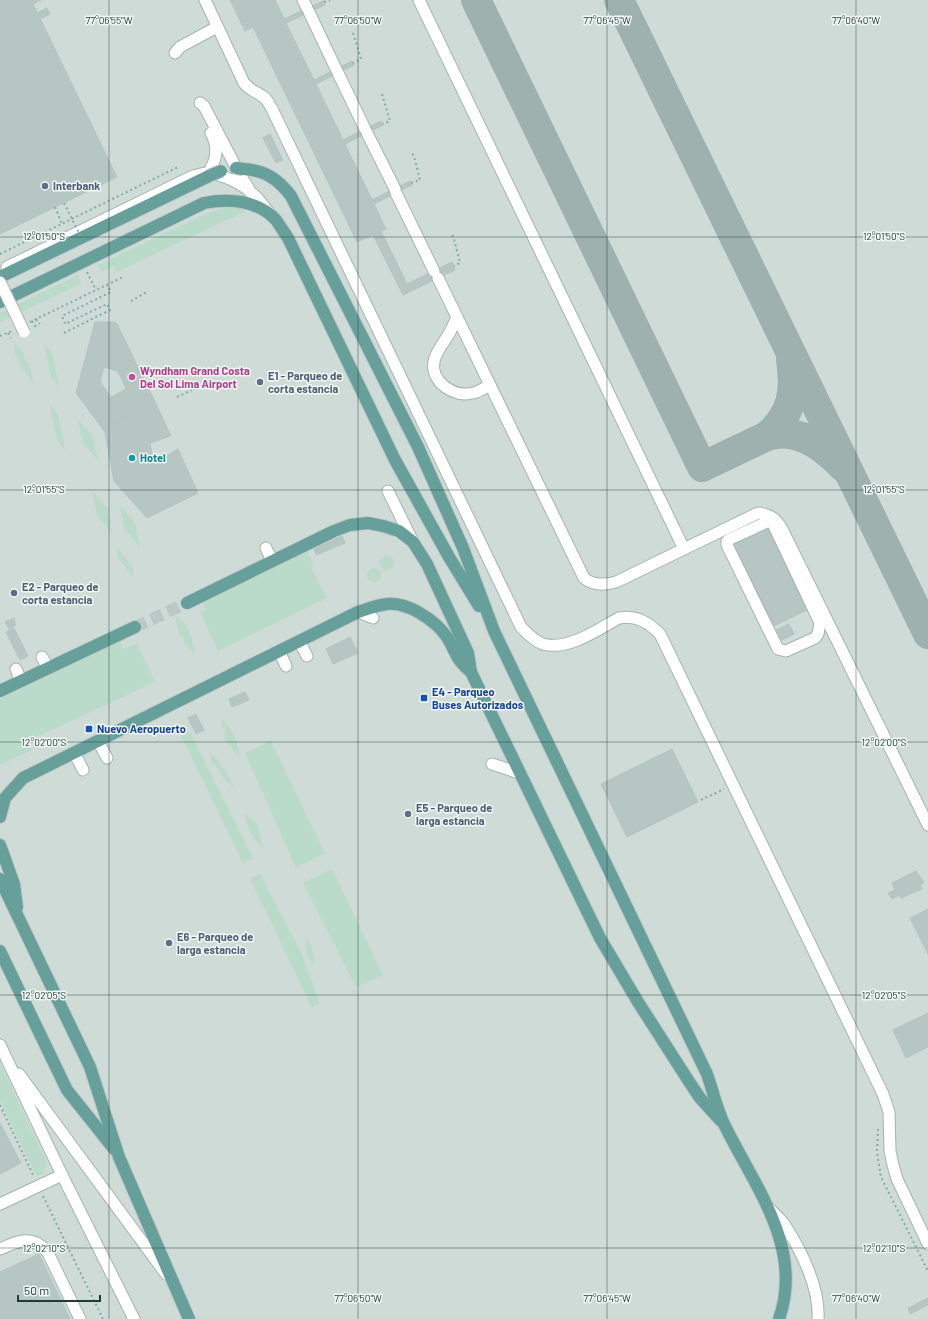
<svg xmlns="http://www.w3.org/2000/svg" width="928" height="1319" viewBox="0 0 928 1319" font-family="Barlow,sans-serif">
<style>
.built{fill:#cfdbd7}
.green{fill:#badbc9}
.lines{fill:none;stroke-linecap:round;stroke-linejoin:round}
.taxiway{stroke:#9eb1ae;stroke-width:30}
.building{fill:#b6c6c2;stroke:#b4c4c0;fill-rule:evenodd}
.major-tunnel{stroke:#bbc8c5;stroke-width:12;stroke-dasharray:12 6;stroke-linecap:butt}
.minor-casing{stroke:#a4b3b0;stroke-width:13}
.major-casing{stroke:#c1c8c7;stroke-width:14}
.path{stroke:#82ada7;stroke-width:2;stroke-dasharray:2 3;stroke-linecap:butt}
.minor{stroke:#fff;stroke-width:11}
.major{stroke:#679f9a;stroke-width:12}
.minor-bridge-casing{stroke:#a4b3b0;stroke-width:13;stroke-linecap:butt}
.major-bridge-casing{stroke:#c1c8c7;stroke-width:14;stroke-linecap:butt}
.path-bridge{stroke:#82ada7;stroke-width:2;stroke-dasharray:2 3;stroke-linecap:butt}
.minor-bridge{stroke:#fff;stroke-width:11}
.major-bridge{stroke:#679f9a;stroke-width:12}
.ticks{fill:none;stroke:#223b38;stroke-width:1;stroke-opacity:0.45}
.service-dot{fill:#5c6f8a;stroke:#f1f8f5;stroke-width:1.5}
.hotel-dot{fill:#d1479c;stroke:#f1f8f5;stroke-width:1.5}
.culture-dot{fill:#0f9aa8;stroke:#f1f8f5;stroke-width:1.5}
.transit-dot{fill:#1a4fb4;stroke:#f1f8f5;stroke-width:1.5}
.labels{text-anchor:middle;stroke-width:3;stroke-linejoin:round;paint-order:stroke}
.service-label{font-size:11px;font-weight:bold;fill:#4e5e75;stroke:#f1f8f5;text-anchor:start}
.hotel-label{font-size:11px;font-weight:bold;fill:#b23c85;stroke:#f1f8f5;text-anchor:start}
.culture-label{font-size:11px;font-weight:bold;fill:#0d838f;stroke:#f1f8f5;text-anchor:start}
.transit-label{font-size:11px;font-weight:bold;fill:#164399;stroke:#f1f8f5;text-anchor:start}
.ticks-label{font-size:10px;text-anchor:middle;fill:#223b38;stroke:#f1f8f5;stroke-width:3;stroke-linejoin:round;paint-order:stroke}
</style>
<rect width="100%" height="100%" fill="#e1ebe8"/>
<rect class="built" x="0" y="0" width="928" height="1319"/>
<g class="green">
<path d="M 234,207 L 244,208 L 244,212 L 117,272 L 114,266 L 101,272 L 98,265 L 205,214 L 220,209 Z"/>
<path d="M 78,275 L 81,284 L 0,322 L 0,313 Z"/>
<path d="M 14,343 L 24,353 L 25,360 L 29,363 L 34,385 L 19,363 L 18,356 L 15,353 Z"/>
<path d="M 44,343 L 52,352 L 59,387 L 51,377 Z"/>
<path d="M 50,405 L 58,414 L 65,450 L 57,440 Z"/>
<path d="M 78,419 L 93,437 L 98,460 L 82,442 Z"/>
<path d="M 92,491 L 108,509 L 112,533 L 97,515 Z"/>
<path d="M 120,505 L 135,523 L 140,547 L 124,529 Z"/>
<path d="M 116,547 L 132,566 L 134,577 L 118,558 Z"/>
<path d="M 307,550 L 314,565 L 311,567 L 327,598 L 218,651 L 200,612 L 206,609 L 202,601 Z"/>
<circle cx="387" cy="563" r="7"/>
<circle cx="374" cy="575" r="7"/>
<path d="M 175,615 C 190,627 192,636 195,654 L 184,643 L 184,639 L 179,634 Z"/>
<path d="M 119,641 L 124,649 L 137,643 L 155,682 L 28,741 L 32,750 L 0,765 L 0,699 Z"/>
<path d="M 222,719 C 234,732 238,741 240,758 L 232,750 L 232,748 L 225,740 L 225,729 L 222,727 Z"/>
<path d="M 190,732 L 253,858 L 243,863 L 182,738 L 181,737 Z"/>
<path d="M 271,741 L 325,853 L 296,868 L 245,753 Z"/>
<path d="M 210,752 C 221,763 229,774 234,788 L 221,775 L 221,772 L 211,762 Z"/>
<path d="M 245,813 L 258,826 L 263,849 C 252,837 247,829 245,813 Z"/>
<path d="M 332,869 L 383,975 L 356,987 L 303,883 Z"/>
<path d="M 260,874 L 301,952 L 320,1003 L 312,1008 L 250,878 Z"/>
<path d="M 305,937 L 311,944 L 315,965 L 307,957 Z"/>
<path d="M 0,1063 L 45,1159 L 46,1166 L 43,1174 L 37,1177 L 0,1101 Z"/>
</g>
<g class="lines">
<g class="taxiway">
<path d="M 476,0 L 702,467 L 767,436 C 797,426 824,447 843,467"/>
<path d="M 619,0 L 928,634"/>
<path d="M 767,436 C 792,414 796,392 791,360"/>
</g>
</g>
<g class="building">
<path d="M 0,0 L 41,0 L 33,4 L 117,177 L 0,234 Z"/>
<path d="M 230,0 L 275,0 L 284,19 L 323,1 L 325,5 L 286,23 L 314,80 L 352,61 L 354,65 L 316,84 L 343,140 L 381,121 L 383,125 L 345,144 L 372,200 L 410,181 L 412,185 L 374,204 L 386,229 L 381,231 L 407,284 L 452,262 L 455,270 L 403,295 L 373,235 L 357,242 L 253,27 L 245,31 Z"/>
<path d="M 47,8 L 50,14 L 40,19 L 37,13 Z"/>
<path d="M 270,134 L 283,160 L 276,163 L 263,138 Z"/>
<path d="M 95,322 L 114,322 L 117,324 L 156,404 L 102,428 L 76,393 ZM 104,367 L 118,371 L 126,389 L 111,397 L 100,382 Z"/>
<path d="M 156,404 L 171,436 L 150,443 L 152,454 L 157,462 L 178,449 L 198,493 L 147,518 L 114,481 L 105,432 L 102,428 Z"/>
<path d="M 771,525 L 811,608 L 774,626 L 733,543 Z"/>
<path d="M 342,536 L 345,543 L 316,555 L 314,549 Z"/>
<path d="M 14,618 L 15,621 L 15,626 L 9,629 L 5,622 Z"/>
<path d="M 789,624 L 794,634 L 782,640 L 776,630 Z"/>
<path d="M 14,628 L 28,656 L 20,660 L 6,632 Z"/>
<path d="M 350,637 L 358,653 L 333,664 L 326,649 Z"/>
<path d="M 245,692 L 249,700 L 232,707 L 229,699 Z"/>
<path d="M 196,714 L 204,730 L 196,734 L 188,718 Z"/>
<path d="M 672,749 L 698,802 L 627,837 L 601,784 Z"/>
<path d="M 916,871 L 924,883 L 920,885 L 922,889 L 901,898 L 900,895 L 892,899 L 888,893 L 895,890 L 892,883 Z"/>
<path d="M 928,909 L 928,954 L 910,918 Z"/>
<path d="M 928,1013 L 928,1047 L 906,1058 L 893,1030 Z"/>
<path d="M 0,1123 L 21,1163 L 0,1174 Z"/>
<path d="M 39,1254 L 70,1319 L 0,1319 L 0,1272 Z"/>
<path d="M 928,1298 L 928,1305 L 910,1314 L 908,1308 Z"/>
</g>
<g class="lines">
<path class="major-tunnel" d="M 135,627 L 187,603"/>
<g class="minor-casing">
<g id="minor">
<path d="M 205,0 L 244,83 C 250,91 258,92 265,98 C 268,101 270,106 272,109 L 521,627 C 527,633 534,641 543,644 C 568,651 597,630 619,618 C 636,615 648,622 660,634 L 883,1094 L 889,1112 L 890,1151 L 893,1165 L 897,1179 L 928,1244"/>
<path d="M 303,0 L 307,8"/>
<path d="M 419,0 L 684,549"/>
<path d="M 309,12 L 336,69"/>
<path d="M 175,53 L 180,47 L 217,27"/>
<path d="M 338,73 L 365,129"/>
<path d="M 200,103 L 204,106 L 240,175 L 249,189"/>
<path d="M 367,133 L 395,189"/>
<path d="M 208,173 C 217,160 219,147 211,133"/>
<path d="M 396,193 L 434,271"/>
<path d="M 7,267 L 193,176 C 198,175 203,173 208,173 C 223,174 242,184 253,194 C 259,199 264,206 269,213"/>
<path d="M 438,278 L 584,578 C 593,586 605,585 616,582 L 758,513 C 770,514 776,519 782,529 L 928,825"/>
<path d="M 457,317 C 454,324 451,331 447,337 C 442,345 436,352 434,361 C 430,382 454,398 473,393 C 479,392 484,388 490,385"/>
<path d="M 388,491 L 413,542"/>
<path d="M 767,522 L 770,522 L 773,524 L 820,623 L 818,634 L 815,638 L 786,651 L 778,649 L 727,545 L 727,541 L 730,539 Z"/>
<path d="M 266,548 L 272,561"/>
<path d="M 358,612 L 373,618"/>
<path d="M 299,641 L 307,656"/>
<path d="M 279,651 L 286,666"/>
<path d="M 42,657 L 48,668"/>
<path d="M 16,669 L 21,681"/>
<path d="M 98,741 L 107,758"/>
<path d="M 74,752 L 83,770"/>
<path d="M 492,764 L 519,773"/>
<path d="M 0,1045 L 62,1175 L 134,1319"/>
<path d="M 19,1074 L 166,1274"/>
<path d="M 0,1204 L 62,1175"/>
<path d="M 770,1209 C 775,1215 782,1220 786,1227 C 802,1252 820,1289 818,1319"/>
<path d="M 0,1249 C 18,1241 33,1234 48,1253 L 80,1319"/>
</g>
</g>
<g class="major-casing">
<g id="major">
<path d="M 243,169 C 265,170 278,179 291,196 L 418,447 L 463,548 L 494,631 L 707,1074 C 713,1091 717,1110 725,1126 C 755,1187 804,1248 779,1319"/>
<path d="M 0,277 L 209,176"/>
<path d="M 0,302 L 204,203 C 228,198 258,200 276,220 C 280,226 284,232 288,238 L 395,460 L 449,557 L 479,606"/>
<path d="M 187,603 L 334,531 L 350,525 L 368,523 L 383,526 L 399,531 L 413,542 L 427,564 L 468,653 L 471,672"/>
<path d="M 0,691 L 135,627"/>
<path d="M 0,817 L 5,798 L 23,778 L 358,612 C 367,609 377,605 387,604 C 408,602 435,620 447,637 C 452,645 455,654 460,661 C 463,665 467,669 471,672 L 600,938 L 638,1002 L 688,1080 L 700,1098 L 721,1121"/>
<path d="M 0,845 L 14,884 L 17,907"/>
<path d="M 0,879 L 90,1067 L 119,1157 L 189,1319"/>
<path d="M 0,951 L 67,1090 L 114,1149"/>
</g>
</g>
<g class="path">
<path d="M 324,2 L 330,0"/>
<path d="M 353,33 L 361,59 L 353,63"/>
<path d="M 382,94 L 390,121 L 383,124"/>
<path d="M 411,183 L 420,180 L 414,156 L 411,152"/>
<path d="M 55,207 L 62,224"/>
<path d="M 452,235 L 454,239 L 460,263 L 454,266"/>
<path d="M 0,254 L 178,167"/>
<path d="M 87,272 L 96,290"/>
<path d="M 131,301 L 147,292"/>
<path d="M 36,319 L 40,324"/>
<path d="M 32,321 L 36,327"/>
<path d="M 30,322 L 123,277"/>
<path d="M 8,333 L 11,338"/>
<path d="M 64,333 L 110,310 L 107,304 L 65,324 L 62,316 L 111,292 L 107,285"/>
<path d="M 0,336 L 12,331"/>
<path d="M 177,397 L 192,390"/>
<path d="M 701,800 L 724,789"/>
<path d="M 0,1105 L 34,1177"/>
<path d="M 878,1129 L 877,1153 L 881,1177 L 928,1271"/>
<path d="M 43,1196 L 103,1319"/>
</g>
<use href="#minor" class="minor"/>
<use href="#major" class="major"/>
<g class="minor-bridge-casing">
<path id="minor-bridge" d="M 0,282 L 24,332"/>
</g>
<g class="major-bridge-casing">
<g id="major-bridge">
<path d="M 236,168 L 243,169"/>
<path d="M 209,176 L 221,171"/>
</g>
</g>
<path class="path-bridge" d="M 64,203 L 81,237"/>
<use href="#minor-bridge" class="minor-bridge"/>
<use href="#major-bridge" class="major-bridge"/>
</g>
<path class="ticks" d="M 109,0 L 109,1319M 358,0 L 358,1319M 607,0 L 607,1319M 856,0 L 856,1319M 0,237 L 928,237M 0,490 L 928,490M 0,742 L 928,742M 0,995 L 928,995M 0,1248 L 928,1248"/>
<g class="service-dot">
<circle cx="45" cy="186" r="4"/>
<circle cx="260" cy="382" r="4"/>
<circle cx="14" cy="593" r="4"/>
<circle cx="408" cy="814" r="4"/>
<circle cx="169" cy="943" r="4"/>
</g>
<circle class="hotel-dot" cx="132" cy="377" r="4"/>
<circle class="culture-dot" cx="132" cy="458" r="4"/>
<g class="transit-dot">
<rect x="420" y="694" width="8" height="8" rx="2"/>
<rect x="85" y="725" width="8" height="8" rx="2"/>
</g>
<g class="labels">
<g class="service-label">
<text x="53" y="190">Interbank</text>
<text x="268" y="380">E1 - Parqueo de<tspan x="268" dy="13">corta estancia</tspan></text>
<text x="22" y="591">E2 - Parqueo de<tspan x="22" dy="13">corta estancia</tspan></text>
<text x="416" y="812">E5 - Parqueo de<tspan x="416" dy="13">larga estancia</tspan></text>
<text x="177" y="941">E6 - Parqueo de<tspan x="177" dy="13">larga estancia</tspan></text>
</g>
<g class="hotel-label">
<text x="140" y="375">Wyndham Grand Costa<tspan x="140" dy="13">Del Sol Lima Airport</tspan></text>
</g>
<g class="culture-label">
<text x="140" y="462">Hotel</text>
</g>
<g class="transit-label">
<text x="432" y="696">E4 - Parqueo<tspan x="432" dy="13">Buses Autorizados</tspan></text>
<text x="97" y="733">Nuevo Aeropuerto</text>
</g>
</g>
<g class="ticks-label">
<text x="109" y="24">77°06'55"W</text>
<text x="358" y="24">77°06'50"W</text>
<text x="607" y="24">77°06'45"W</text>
<text x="856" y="24">77°06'40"W</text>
<text x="44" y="240">12°01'50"S</text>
<text x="884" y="240">12°01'50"S</text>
<text x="44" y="493">12°01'55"S</text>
<text x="884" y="493">12°01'55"S</text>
<text x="44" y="746">12°02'00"S</text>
<text x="884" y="746">12°02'00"S</text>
<text x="44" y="999">12°02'05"S</text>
<text x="884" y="999">12°02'05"S</text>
<text x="44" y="1252">12°02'10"S</text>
<text x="884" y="1252">12°02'10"S</text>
<text x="358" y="1302">77°06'50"W</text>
<text x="607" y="1302">77°06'45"W</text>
<text x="856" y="1302">77°06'40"W</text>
</g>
<path d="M18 1295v6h82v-6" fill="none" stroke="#223b38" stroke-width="2"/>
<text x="24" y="1295" font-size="12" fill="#223b38" stroke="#f1f8f5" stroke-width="3" paint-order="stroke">50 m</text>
</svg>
